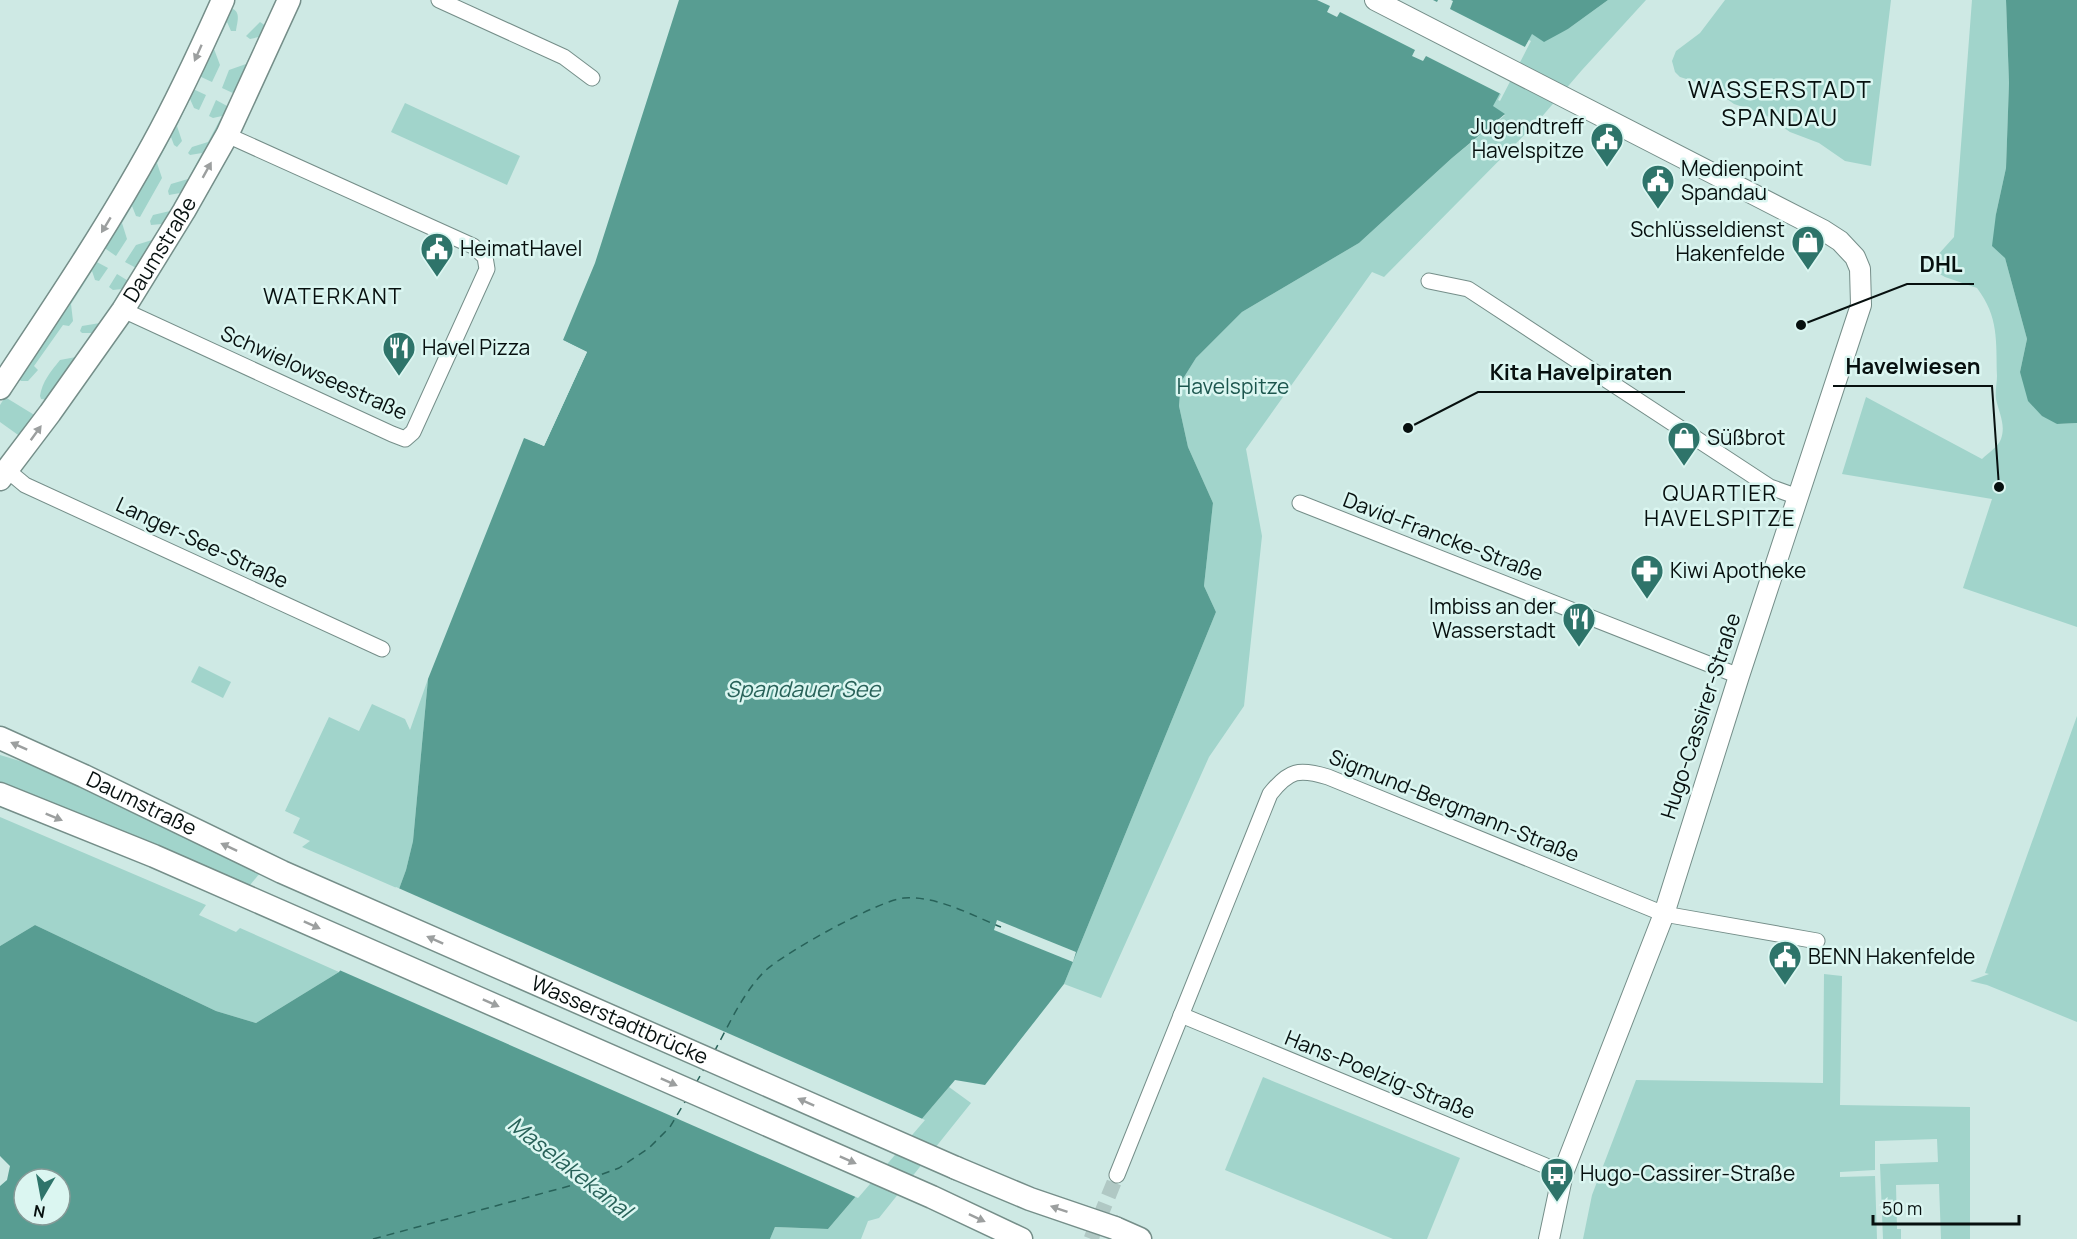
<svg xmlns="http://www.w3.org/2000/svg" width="2077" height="1239" viewBox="0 0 2077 1239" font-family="Manrope,sans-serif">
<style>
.green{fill:#a1d4cb}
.water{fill:#589d92;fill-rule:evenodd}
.pier{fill:#cee9e4}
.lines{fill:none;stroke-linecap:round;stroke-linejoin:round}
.ferry{stroke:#286259;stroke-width:1.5;stroke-dasharray:8 6;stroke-linecap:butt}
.minor-tunnel{stroke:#b0c8c4;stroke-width:15;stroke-dasharray:15 8;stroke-linecap:butt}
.minor-casing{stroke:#758e89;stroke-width:17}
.tertiary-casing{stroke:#758e89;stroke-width:22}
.secondary-casing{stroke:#758e89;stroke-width:25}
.minor{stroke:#fff;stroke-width:15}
.tertiary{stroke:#fff;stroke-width:20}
.secondary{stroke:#fff;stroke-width:22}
.secondary-bridge-casing{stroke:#758e89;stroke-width:25;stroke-linecap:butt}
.secondary-bridge{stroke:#fff;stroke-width:22}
.oneway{fill:#9c9f9f}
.labels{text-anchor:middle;stroke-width:5;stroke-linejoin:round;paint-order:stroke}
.poi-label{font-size:21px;fill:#07100f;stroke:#dbf6f1;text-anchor:start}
.street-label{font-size:21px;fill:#07100f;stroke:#dbf6f1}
.park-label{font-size:21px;fill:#1c564e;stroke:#dbf6f1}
.neighbourhood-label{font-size:22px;letter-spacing:1.5px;fill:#07100f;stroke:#dbf6f1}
.water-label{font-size:22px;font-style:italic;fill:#286259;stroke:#dbf6f1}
.quarter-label{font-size:24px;letter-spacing:1.5px;fill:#07100f;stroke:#dbf6f1}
.leader{fill:none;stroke:#07100f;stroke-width:2}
.callout-dot{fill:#07100f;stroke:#dbf6f1;stroke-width:2}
.callout-label{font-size:22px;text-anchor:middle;font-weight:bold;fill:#07100f;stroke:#dbf6f1;stroke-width:5;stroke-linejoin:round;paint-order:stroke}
</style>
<rect width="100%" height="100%" fill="#cee9e4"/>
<g class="green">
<path d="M 1608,0 L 1646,0 L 1582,70 L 1539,120 L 1384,277 L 1372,272 L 1246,449 L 1262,536 L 1244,706 L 1209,757 L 1101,998 L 1064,984 L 1216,612 L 1204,586 L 1213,503 L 1188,447 L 1179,406 L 1181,382 L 1196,358 L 1242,312 L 1359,243 L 1452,158 L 1505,115 L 1492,106 L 1532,33 L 1546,39 L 1568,29 Z"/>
<path d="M 1725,0 L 1891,0 L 1871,166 L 1845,161 L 1819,143 L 1790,132 L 1764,114 L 1734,104 L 1709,86 L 1680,77 L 1675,72 L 1672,61 L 1676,51 L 1700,33 Z"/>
<path d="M 1972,0 L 2006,0 L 2009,83 L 2006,168 L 1996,214 L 2005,258 L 2027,339 L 2020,372 L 2057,424 L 2077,423 L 2077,627 L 1963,588 L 1992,499 L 1842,474 L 1866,397 L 1982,459 C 1988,453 1998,447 2001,439 C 2006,425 1999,413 1996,399 C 1995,391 1997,383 1997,376 C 1996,341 1999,317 1977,288 L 1945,277 L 1927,267 L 1954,237 Z"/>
<path d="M 233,9 C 241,13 237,23 236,31 L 231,31 L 227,22 L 214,49 L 220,65 L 212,82 L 199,76 L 228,11 Z"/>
<path d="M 260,22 L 266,26 L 235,94 L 222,88 L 229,70 L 246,64 L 259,37 L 250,39 L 246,36 Z"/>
<path d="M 193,89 L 206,95 L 199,110 L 194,108 L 190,99 L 177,126 L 182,141 L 177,147 L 174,145 L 171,137 L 157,163 L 162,178 L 140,217 L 136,216 L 132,206 L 122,223 L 127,239 L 116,256 L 103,247 Z"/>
<path d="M 216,100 L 229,107 L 204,155 L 138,269 L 125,262 L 136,245 L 152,240 L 162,224 L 151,225 L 150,221 L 153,215 L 170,211 L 180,193 L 169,195 L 168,191 L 171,184 L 188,179 L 202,153 L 190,155 L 188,153 L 192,147 L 208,142 L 222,116 L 213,118 L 209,116 Z"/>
<path d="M 405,103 L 520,156 L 507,185 L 391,132 Z"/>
<path d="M 95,261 L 108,268 L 99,281 L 95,280 L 92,271 L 71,304 L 73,321 L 69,326 L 63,325 L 34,366 L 38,370 L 28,381 L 21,381 L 19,379 Z"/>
<path d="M 117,274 L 130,282 L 49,400 L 41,399 L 40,396 C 42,382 51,371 60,360 L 76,357 L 93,333 L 82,333 L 80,331 L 82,326 L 100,323 L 122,289 L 113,290 L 109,287 Z"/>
<path d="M 5,397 L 36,416 L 21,437 L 0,422 L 0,405 Z"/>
<path d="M 199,666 L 231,682 L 223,698 L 191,682 Z"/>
<path d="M 428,679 L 413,841 L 406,870 L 399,889 L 302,847 L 310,841 L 293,833 L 300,818 L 285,811 L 329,717 L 359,731 L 372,704 L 405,719 L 410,730 Z"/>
<path d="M 2077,716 L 2077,1022 L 1987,985 L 1970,981 L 1989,974 L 1985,973 Z"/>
<path d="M 0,755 L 43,768 L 260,873 L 246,890 L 0,788 Z"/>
<path d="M 0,817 L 206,905 L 199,915 L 236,932 L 240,928 L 339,972 L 256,1023 L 216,1011 L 35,925 L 0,946 Z"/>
<path d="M 1824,974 L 1842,976 L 1840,1105 L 1970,1107 L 1970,1239 L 1941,1239 L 1939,1184 L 1896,1185 L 1897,1229 L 1901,1229 L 1901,1239 L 1883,1239 L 1880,1164 L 1938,1162 L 1937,1139 L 1875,1141 L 1875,1170 L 1840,1172 L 1840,1177 L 1875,1176 L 1877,1239 L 1583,1239 L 1592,1195 L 1636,1080 L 1823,1083 Z"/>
<path d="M 1263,1077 L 1460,1158 L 1427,1239 L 1393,1239 L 1225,1170 Z"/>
<path d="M 949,1087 L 971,1103 L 879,1218 L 868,1221 L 861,1239 L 770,1239 L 775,1227 L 828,1229 Z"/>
</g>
<g class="water">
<path d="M 679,0 L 1608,0 L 1568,29 L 1544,42 L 1532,34 L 1493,106 L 1505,114 L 1452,158 L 1359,243 L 1242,312 L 1196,358 L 1181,382 L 1179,406 L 1188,447 L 1213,503 L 1204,586 L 1216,612 L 1064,984 L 985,1085 L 955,1080 L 828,1229 L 775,1227 L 770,1239 L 0,1239 L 0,1186 L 7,1180 L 10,1166 L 0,1156 L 0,946 L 35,925 L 216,1011 L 256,1023 L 339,972 L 399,889 L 406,870 L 413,841 L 428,679 L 524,438 L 544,446 L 587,352 L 563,340 L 595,263 ZM 24,1179 L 60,1179 L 60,1215 L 24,1215 Z"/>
<path d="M 2006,0 L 2077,0 L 2077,423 L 2057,424 L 2042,416 L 2028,401 L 2020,372 L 2027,339 L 2005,258 L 1992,246 L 1996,214 L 2006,168 L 2009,83 Z"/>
</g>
<g class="pier">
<path d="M 1317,0 L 1433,0 L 1437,2 L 1438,0 L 1451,0 L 1453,1 L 1450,9 L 1525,47 L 1529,40 L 1531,41 L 1500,101 L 1498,100 L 1501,94 L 1426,56 L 1423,61 L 1412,56 L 1415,50 L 1340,12 L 1337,17 L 1327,12 L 1330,6 Z"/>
<path d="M 560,339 L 587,352 L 544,446 L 522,436 L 525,435 L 543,442 L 583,353 L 561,343 Z"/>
<path d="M 396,887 L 925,1120 L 858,1198 L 337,969 Z"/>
<path d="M 997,920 L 1076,952 L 1073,962 L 994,930 Z"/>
</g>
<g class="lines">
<g class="ferry">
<path d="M 714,1052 C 729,1025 743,992 766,970 C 786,952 879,900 904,898 C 938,896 971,915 1001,927"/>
<path d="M 696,1083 L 704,1069"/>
<path d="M 373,1239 L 573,1185 L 619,1168 L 649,1148 L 670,1127 L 686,1100"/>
</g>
<path class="minor-tunnel" d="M 1091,1239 L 1117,1175"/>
<g class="minor-casing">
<g id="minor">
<path d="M 439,0 L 564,57 L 592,78"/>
<path d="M 1429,281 L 1468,289 L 1770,487 L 1798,497"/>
<path d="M 123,310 L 392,434 L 405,439 L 413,432 L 487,269 L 485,257 L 473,246 L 227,135"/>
<path d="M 7,470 L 25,485 L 382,649"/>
<path d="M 1300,503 L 1739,676"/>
<path d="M 1181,1015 L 1563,1173"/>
<path d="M 1117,1175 L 1270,794 C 1289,770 1299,768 1328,777 L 1664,914 L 1817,941"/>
</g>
</g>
<g class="tertiary-casing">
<path id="tertiary" d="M 1375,0 L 1823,230 L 1840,241 L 1855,257 L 1860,269 L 1861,305 L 1739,676 L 1664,914 L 1563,1173 L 1549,1239"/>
</g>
<g class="secondary-casing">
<g id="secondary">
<path d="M 0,388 C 53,308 107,228 153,144 C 179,97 201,49 223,0"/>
<path id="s1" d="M 0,479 L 50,413 L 123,310 L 184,211 L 227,135 L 289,0"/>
<path id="s2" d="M 0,738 L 84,776 L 282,872 L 956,1168"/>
<path d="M 0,794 L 154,856 L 932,1197 L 1021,1239"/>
<path d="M 1115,1228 L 1140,1239"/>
</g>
</g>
<use href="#minor" class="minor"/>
<use href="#tertiary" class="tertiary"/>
<use href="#secondary" class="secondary"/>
<g class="secondary-bridge-casing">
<path id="secondary-bridge" d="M 956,1168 L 1030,1199 L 1115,1228"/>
</g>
<use href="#secondary-bridge" class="secondary-bridge"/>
</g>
<defs><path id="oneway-solid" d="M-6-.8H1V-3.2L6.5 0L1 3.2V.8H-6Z" transform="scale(1.5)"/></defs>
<g class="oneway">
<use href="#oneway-solid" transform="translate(198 53) rotate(114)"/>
<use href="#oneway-solid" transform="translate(207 170) rotate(-61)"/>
<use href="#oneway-solid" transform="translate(106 225) rotate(121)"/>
<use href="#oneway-solid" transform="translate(36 433) rotate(-54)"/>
<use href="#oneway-solid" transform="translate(19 746) rotate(-156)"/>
<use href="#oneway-solid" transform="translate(54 817) rotate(22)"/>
<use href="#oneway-solid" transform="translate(229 847) rotate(-155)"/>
<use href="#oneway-solid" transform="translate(312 925) rotate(24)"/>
<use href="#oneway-solid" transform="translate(435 940) rotate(-156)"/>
<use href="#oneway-solid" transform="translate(491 1003) rotate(24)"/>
<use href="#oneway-solid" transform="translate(669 1082) rotate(24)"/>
<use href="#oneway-solid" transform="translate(806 1102) rotate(-156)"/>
<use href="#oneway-solid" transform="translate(848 1160) rotate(24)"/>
<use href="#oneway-solid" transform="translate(1059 1209) rotate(-161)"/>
<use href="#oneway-solid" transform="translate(977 1218) rotate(25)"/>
</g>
<defs>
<g id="civic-pin" transform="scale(1.725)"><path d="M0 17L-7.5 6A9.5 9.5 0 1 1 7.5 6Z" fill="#2e746a" stroke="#dbf6f1"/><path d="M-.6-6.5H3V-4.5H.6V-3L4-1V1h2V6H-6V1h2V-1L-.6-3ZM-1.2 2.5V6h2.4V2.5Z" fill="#fff"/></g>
<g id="shop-pin" transform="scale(1.725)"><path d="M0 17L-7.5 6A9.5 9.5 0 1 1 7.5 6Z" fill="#2e746a" stroke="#dbf6f1"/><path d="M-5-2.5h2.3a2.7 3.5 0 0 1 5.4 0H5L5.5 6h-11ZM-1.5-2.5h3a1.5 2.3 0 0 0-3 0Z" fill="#fff"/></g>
<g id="restaurant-pin" transform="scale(1.725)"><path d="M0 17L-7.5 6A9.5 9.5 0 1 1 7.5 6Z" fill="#2e746a" stroke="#dbf6f1"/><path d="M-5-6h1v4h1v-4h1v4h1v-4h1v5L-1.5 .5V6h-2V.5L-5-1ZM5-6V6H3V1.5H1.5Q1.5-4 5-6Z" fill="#fff"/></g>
<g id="pharmacy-pin" transform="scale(1.725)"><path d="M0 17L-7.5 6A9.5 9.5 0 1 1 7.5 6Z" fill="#2e746a" stroke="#dbf6f1"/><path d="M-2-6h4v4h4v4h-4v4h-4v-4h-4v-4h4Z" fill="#fff"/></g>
<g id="bus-pin" transform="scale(1.725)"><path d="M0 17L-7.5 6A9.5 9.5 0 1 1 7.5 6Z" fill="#2e746a" stroke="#dbf6f1"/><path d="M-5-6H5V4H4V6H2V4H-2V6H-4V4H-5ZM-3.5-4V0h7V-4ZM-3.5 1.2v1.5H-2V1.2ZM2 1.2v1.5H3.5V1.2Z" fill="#fff"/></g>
</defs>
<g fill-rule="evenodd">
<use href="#civic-pin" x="1607" y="139"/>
<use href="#civic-pin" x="1658" y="181"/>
<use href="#shop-pin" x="1808" y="242"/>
<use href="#civic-pin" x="437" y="249"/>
<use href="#restaurant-pin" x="399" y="348"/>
<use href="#shop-pin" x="1684" y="438"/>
<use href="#pharmacy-pin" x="1647" y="571"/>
<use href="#restaurant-pin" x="1579" y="619"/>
<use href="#civic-pin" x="1785" y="957"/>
<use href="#bus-pin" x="1557" y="1174"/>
</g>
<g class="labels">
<g class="poi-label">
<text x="1584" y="134" text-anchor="end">Jugendtreff<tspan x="1584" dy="24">Havelspitze</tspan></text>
<text x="1681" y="176">Medienpoint<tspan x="1681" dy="24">Spandau</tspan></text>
<text x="1785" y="237" text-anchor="end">Schlüsseldienst<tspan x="1785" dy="24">Hakenfelde</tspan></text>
<text x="460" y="256">HeimatHavel</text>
<text x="422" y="355">Havel Pizza</text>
<text x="1707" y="445">Süßbrot</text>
<text x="1670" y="578">Kiwi Apotheke</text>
<text x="1556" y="614" text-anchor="end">Imbiss an der<tspan x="1556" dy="24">Wasserstadt</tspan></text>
<text x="1808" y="964">BENN Hakenfelde</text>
<text x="1580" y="1181">Hugo-Cassirer-Straße</text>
</g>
<g class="street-label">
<text dy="7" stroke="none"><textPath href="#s1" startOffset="280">Daumstraße</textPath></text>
<text transform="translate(314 373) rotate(24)" y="7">Schwielowseestraße</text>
<text transform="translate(1443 537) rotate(21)" y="7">David-Francke-Straße</text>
<text transform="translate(202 543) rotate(25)" y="7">Langer-See-Straße</text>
<text transform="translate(1701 716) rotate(-72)" y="7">Hugo-Cassirer-Straße</text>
<text dy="7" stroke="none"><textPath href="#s2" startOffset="156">Daumstraße</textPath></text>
<text transform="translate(1454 806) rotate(22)" y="7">Sigmund-Bergmann-Straße</text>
<text dy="7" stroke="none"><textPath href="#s2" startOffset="681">Wasserstadtbrücke</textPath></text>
<text transform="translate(1380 1075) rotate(22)" y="7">Hans-Poelzig-Straße</text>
</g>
<g class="park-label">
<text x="1233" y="394">Havelspitze</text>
</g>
<g class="neighbourhood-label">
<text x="333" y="304">WATERKANT</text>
<text x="1720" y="501">QUARTIER<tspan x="1720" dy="25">HAVELSPITZE</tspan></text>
</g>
<g class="water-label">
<text x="803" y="697">Spandauer See</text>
<text transform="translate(570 1167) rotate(38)" y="8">Maselakekanal</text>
</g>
<g class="quarter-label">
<text x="1780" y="98">WASSERSTADT<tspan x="1780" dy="28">SPANDAU</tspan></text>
</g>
</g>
<path class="leader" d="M1801 325L1907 284H1974M1999 487L1992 386H1833M1408 428L1478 392H1685"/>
<g class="callout-dot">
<circle cx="1801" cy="325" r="6"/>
<circle cx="1999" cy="487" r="6"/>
<circle cx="1408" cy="428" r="6"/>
</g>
<g class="callout-label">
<text x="1941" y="272">DHL</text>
<text x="1913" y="374">Havelwiesen</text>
<text x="1581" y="380">Kita Havelpiraten</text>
</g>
<g transform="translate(42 1197) rotate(190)"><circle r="28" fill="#dbf6f1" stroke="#869a97" stroke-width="1.5"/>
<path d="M0-4.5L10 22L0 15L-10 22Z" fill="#2e746a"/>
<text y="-9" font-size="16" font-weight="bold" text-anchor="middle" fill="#07100f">N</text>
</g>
<path d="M1873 1215v9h146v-9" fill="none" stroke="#07100f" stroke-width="3"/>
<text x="1882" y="1215" font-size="18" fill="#07100f" stroke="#dbf6f1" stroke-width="4.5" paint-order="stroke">50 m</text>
</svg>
